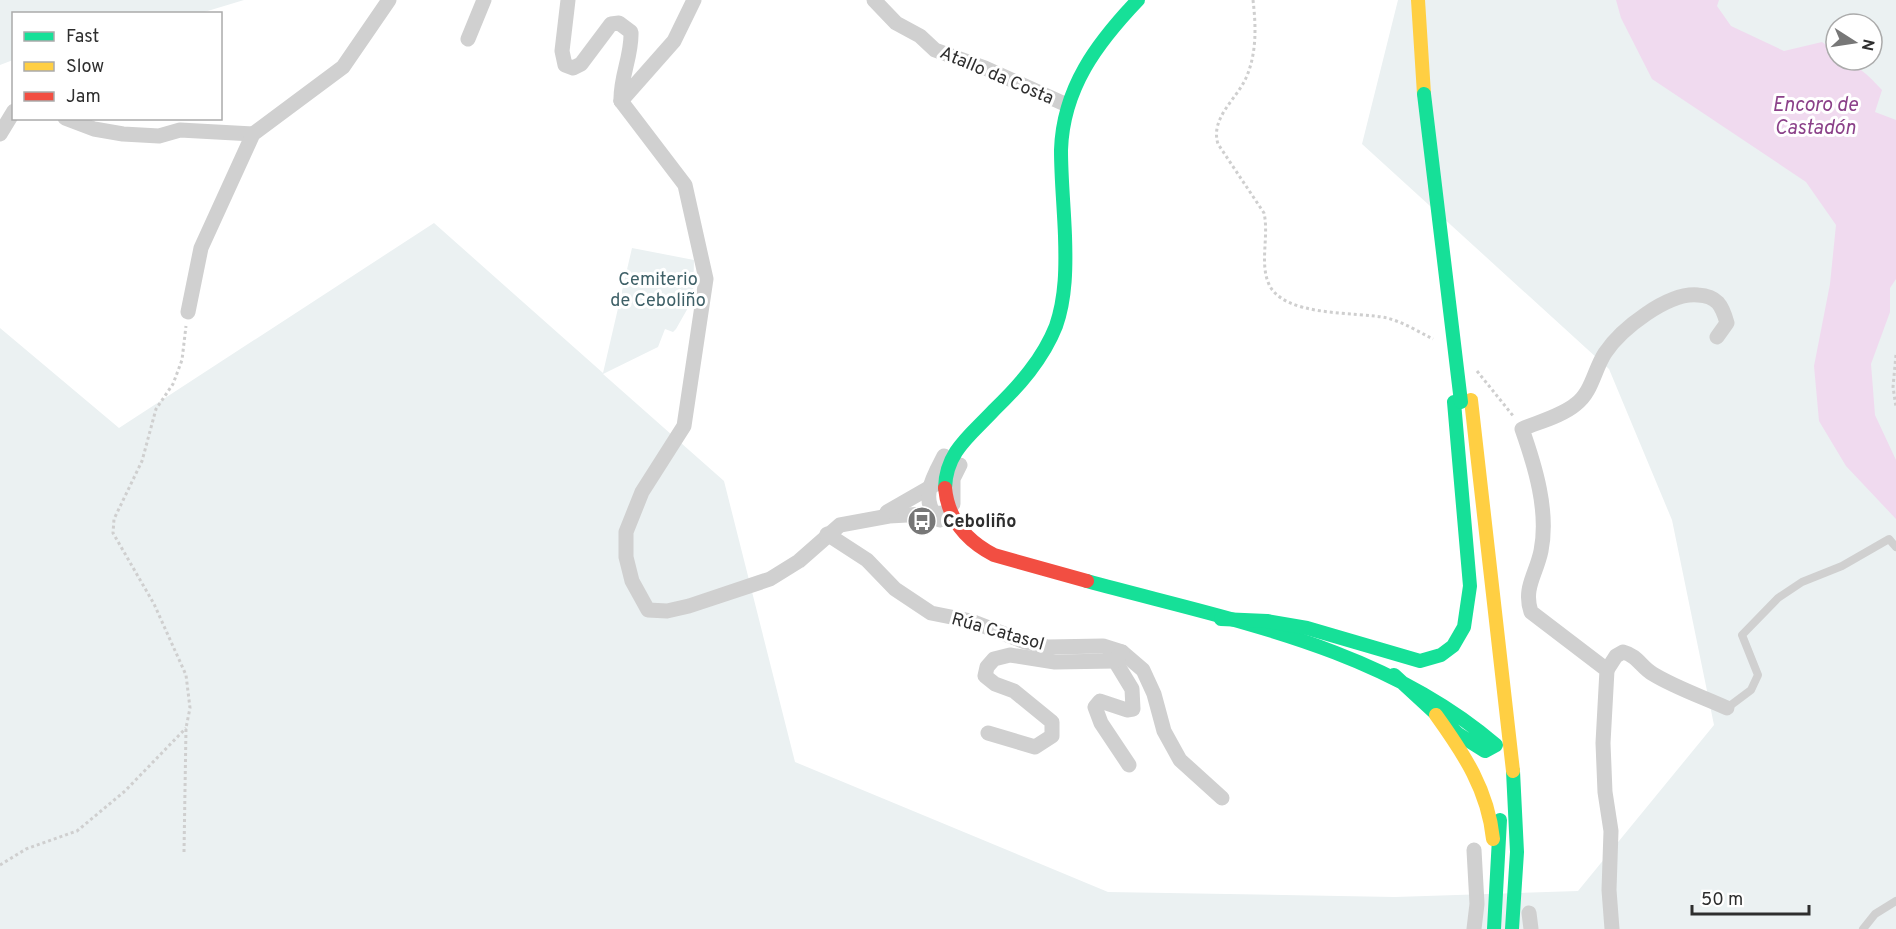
<svg xmlns="http://www.w3.org/2000/svg" width="1896" height="929" viewBox="0 0 1896 929" font-family="Overpass,sans-serif">
<style>
.green{fill:#ebf1f2;fill-rule:evenodd}
.water{fill:#f0daef}
.lines{fill:none;stroke-linecap:round;stroke-linejoin:round}
.path{stroke:#cfcfcf;stroke-width:3;stroke-dasharray:3 3;stroke-linecap:butt}
.lane{stroke:#d0d0d0;stroke-width:8}
.street{stroke:#d0d0d0;stroke-width:15}
.fast{stroke:#16e098;stroke-width:14}
.slow{stroke:#ffcf43;stroke-width:14}
.jam{stroke:#f24e42;stroke-width:14}
.fast-bridge{stroke:#16e098;stroke-width:14}
.labels{text-anchor:middle;stroke-width:6;stroke-linejoin:round;paint-order:stroke}
.street-label{font-size:18px;fill:#2e2e2e;stroke:#fff}
.park-label{font-size:18px;fill:#3e6067;stroke:#fff}
.poi-label{font-size:18px;font-weight:bold;fill:#2e2e2e;stroke:#fff;text-anchor:start}
.water-label{font-size:20px;font-style:italic;fill:#8b4189;stroke:#fff}
</style>
<rect width="100%" height="100%" fill="#fff"/>
<g class="green">
<path d="M 0,0 L 244,0 L 201,13 L 14,14 L 13,60 L 0,65 Z"/>
<path d="M 1398,0 L 1896,0 L 1896,929 L 0,929 L 0,328 L 119,428 L 434,223 L 603,373 L 632,248 L 694,260 L 693,299 L 676,329 L 673,332 L 665,329 L 658,347 L 603,374 L 724,481 L 795,762 L 1108,892 L 1395,897 L 1578,891 L 1714,725 L 1672,520 L 1609,369 L 1362,144 ZM 1836,24 L 1872,24 L 1872,60 L 1836,60 Z"/>
</g>
<path class="water" d="M 1616,0 L 1719,0 L 1717,6 L 1731,26 L 1784,51 L 1822,42 L 1836,52 L 1836,60 C 1854,60 1870,77 1882,90 L 1875,112 L 1896,120 L 1896,279 L 1890,288 L 1890,312 L 1871,364 L 1875,415 L 1896,460 L 1896,519 L 1846,466 L 1819,421 L 1814,366 L 1830,284 L 1836,225 L 1806,182 L 1652,79 L 1621,18 Z"/>
<g class="lines">
<g class="path">
<path d="M 1253,0 C 1256,26 1257,53 1246,78 C 1236,100 1210,118 1218,144 L 1264,213 C 1269,235 1260,261 1268,282 C 1281,318 1356,311 1387,318 C 1403,322 1419,332 1433,339"/>
<path d="M 1896,355 L 1893,387 L 1896,407"/>
<path d="M 1477,371 L 1514,417"/>
<path d="M 184,852 L 186,728 L 190,708 L 186,675 L 154,604 L 113,533 L 114,519 L 142,461 L 156,409 L 173,384 L 182,360 L 186,326"/>
<path d="M 0,865 L 26,849 L 77,831 L 125,791 L 186,728"/>
</g>
<g class="lane">
<path d="M 1727,708 L 1751,690 L 1758,675 L 1742,635 L 1778,598 L 1802,582 L 1842,566 L 1889,539 L 1896,547"/>
<path d="M 1863,929 L 1875,914 L 1896,901"/>
</g>
<g class="street">
<path d="M 568,0 L 562,51 L 565,65 L 573,68 L 581,64 L 611,24 L 619,23 L 631,32 C 632,56 620,77 621,101"/>
<path d="M 874,0 L 896,23 L 920,36 L 935,50 L 985,68 L 1067,105"/>
<path d="M 468,39 L 484,0"/>
<path d="M 621,101 L 685,185 L 706,279 L 684,426 L 642,492 L 626,532 L 626,557 L 632,581 L 648,610 L 667,611 L 689,606 L 770,579 L 799,561 L 840,525 L 889,516 L 944,513 L 953,504 L 953,479 L 960,465"/>
<path d="M 621,101 L 674,41 L 694,0"/>
<path d="M 65,118 L 94,129 L 123,134 L 159,136 L 180,130 L 253,134"/>
<path d="M 0,134 L 14,111"/>
<path d="M 188,312 L 201,248 L 253,134 L 343,67 L 389,0"/>
<path d="M 887,512 L 934,485"/>
<path d="M 940,520 C 918,501 933,477 944,456"/>
<path d="M 827,534 L 867,560 L 895,589 L 931,613 L 971,621 L 1025,642 L 1048,647 L 1103,646 L 1122,652 L 1143,670 L 1154,694 L 1164,731 L 1180,760 L 1222,798"/>
<path d="M 1115,661 L 1132,689 L 1133,709 L 1127,710 L 1100,701 L 1095,707 L 1101,723 L 1129,765"/>
<path d="M 1607,670 L 1616,656 L 1623,652 C 1638,656 1641,667 1653,674 C 1676,688 1703,697 1727,708"/>
<path d="M 988,733 L 1035,747 L 1052,736 L 1052,722 L 1014,691 L 995,684 L 985,676 L 987,667 L 994,659 L 1010,655 L 1055,662 L 1115,661 L 1122,652"/>
<path d="M 1529,913 L 1531,929"/>
<path d="M 1474,929 L 1477,904 L 1474,850"/>
<path d="M 1612,929 L 1609,890 L 1611,831 L 1605,792 L 1603,743 L 1607,670 L 1531,612 C 1523,588 1536,575 1541,551 C 1549,511 1535,466 1522,429 C 1538,422 1562,416 1576,404 C 1592,392 1594,370 1605,353 C 1621,329 1668,292 1698,295 C 1717,296 1722,305 1727,323 L 1717,337"/>
</g>
<g class="fast">
<path d="M 945,488 C 946,451 971,435 994,410 C 1019,386 1043,359 1056,326 C 1066,297 1066,266 1065,236 C 1064,207 1061,179 1061,150 C 1063,88 1097,43 1138,0"/>
<path d="M 1087,581 C 1229,620 1381,646 1496,745 L 1485,751 L 1458,734 L 1394,675"/>
<path d="M 1221,619 L 1267,621 L 1307,628 L 1420,661 L 1441,655 L 1453,646 L 1464,627 L 1470,586 L 1454,402"/>
<path d="M 1494,929 L 1500,820"/>
<path d="M 1512,929 L 1517,852 L 1513,771"/>
</g>
<g class="slow">
<path d="M 1418,0 L 1424,94"/>
<path d="M 1471,400 L 1513,771"/>
<path d="M 1436,715 C 1464,754 1488,790 1493,839"/>
</g>
<path class="jam" d="M 945,488 C 948,519 967,541 994,555 L 1087,581"/>
<path class="fast-bridge" d="M 1424,94 L 1461,402"/>
</g>
<defs>
<g id="bus-disc" transform="scale(1.5)"><circle r="9.5" fill="#777" stroke="#fff"/><path d="M-5-6H5V4H4V6H2V4H-2V6H-4V4H-5ZM-3.5-4V0h7V-4ZM-3.5 1.2v1.5H-2V1.2ZM2 1.2v1.5H3.5V1.2Z" fill="#fff"/></g>
</defs>
<g fill-rule="evenodd">
<use href="#bus-disc" x="922" y="521"/>
</g>
<g class="labels">
<g class="street-label">
<text transform="translate(997 75) rotate(23)" y="6">Atallo da Costa</text>
<text transform="translate(998 631) rotate(16)" y="6">Rúa Catasol</text>
</g>
<g class="park-label">
<text x="658" y="285">Cemiterio<tspan x="658" dy="21">de Ceboliño</tspan></text>
</g>
<g class="poi-label">
<text x="943" y="527">Ceboliño</text>
</g>
<g class="water-label">
<text x="1815" y="111">Encoro de<tspan x="1815" dy="23">Castadón</tspan></text>
</g>
</g>
<rect x="12" y="12" width="210" height="108" fill="#ffffff" stroke="#ababab" stroke-width="1.5"/>
<rect x="24" y="32" width="30" height="9" fill="#16e098" stroke="#ababab" stroke-width="1.5"/>
<text x="66" y="42" font-size="18" fill="#2e2e2e">Fast</text>
<rect x="24" y="62" width="30" height="9" fill="#ffcf43" stroke="#ababab" stroke-width="1.5"/>
<text x="66" y="72" font-size="18" fill="#2e2e2e">Slow</text>
<rect x="24" y="92" width="30" height="9" fill="#f24e42" stroke="#ababab" stroke-width="1.5"/>
<text x="66" y="102" font-size="18" fill="#2e2e2e">Jam</text>
<g transform="translate(1854 42) rotate(102)"><circle r="28" fill="#ffffff" stroke="#ababab" stroke-width="1.5"/>
<path d="M0-4.5L10 22L0 15L-10 22Z" fill="#777777"/>
<text y="-9" font-size="16" font-weight="bold" text-anchor="middle" fill="#2e2e2e">N</text>
</g>
<path d="M1692 905v9h117v-9" fill="none" stroke="#2e2e2e" stroke-width="3"/>
<text x="1701" y="905" font-size="18" fill="#2e2e2e" stroke="#ffffff" stroke-width="4.5" paint-order="stroke">50 m</text>
</svg>
